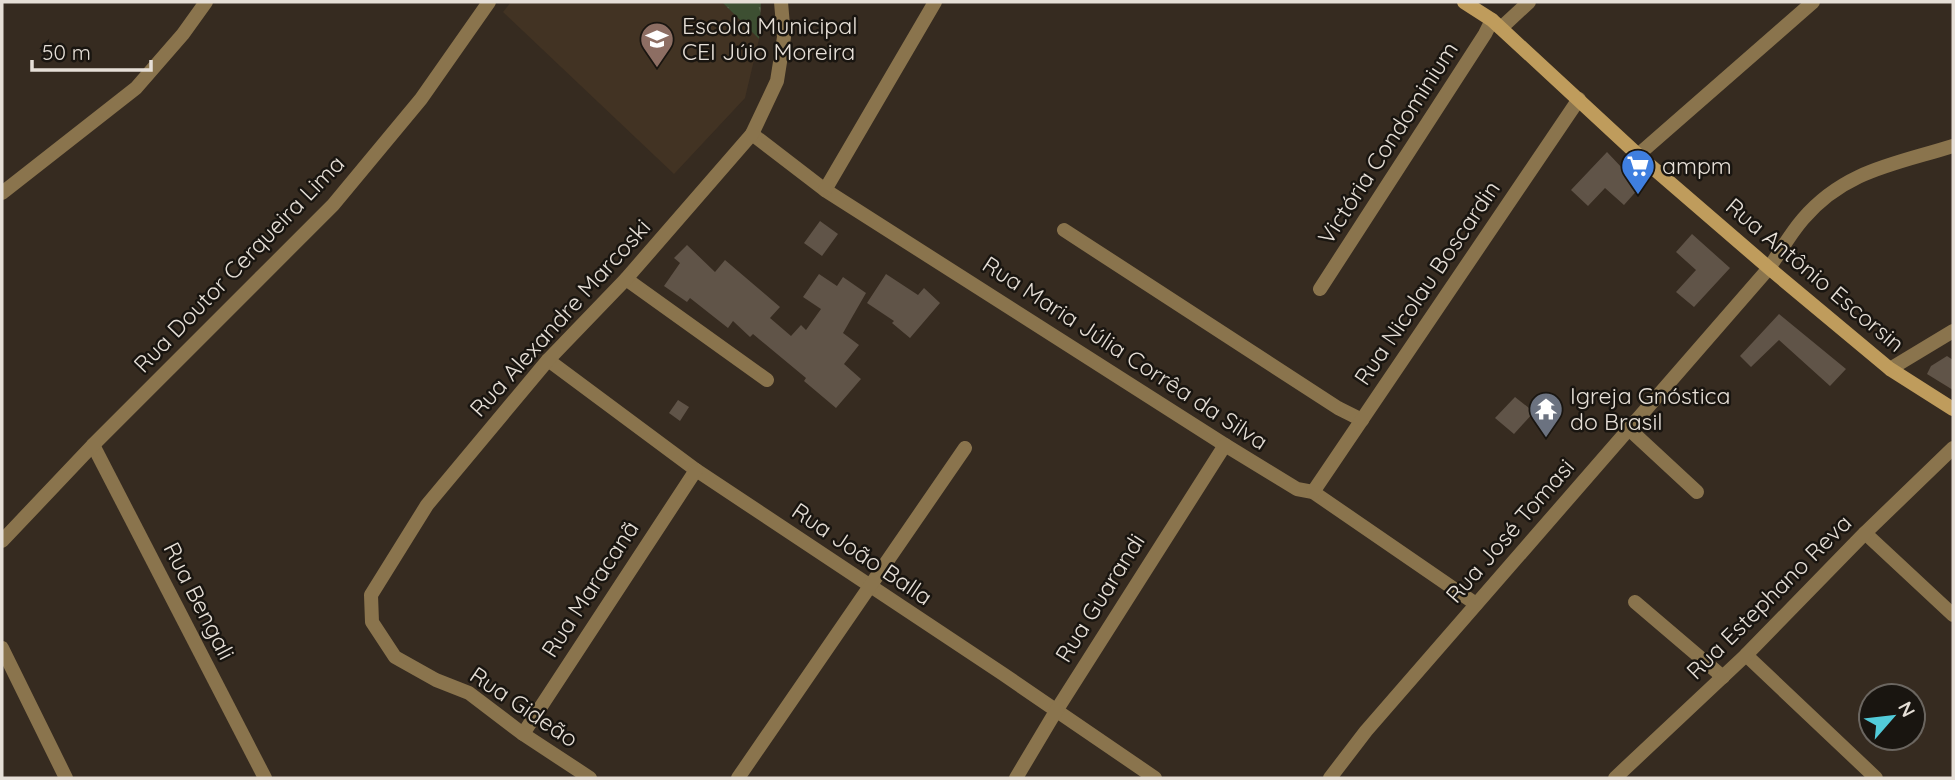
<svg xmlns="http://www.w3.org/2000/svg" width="1955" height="780" viewBox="0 0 1955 780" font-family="Quicksand,sans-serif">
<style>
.built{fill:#423323}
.park{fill:url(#park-tufts)}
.building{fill:#605448}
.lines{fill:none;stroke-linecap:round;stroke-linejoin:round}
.minor{stroke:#8a744d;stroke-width:14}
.tertiary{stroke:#8a744d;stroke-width:14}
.secondary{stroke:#bf9c5c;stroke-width:14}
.labels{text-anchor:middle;stroke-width:5;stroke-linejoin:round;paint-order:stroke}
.poi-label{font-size:23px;fill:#e6dfd7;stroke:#191510;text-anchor:start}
.street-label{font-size:23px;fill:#e6dfd7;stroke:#191510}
</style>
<defs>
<pattern id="park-tufts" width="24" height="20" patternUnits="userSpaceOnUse" patternTransform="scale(1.75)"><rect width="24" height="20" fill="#3d4f32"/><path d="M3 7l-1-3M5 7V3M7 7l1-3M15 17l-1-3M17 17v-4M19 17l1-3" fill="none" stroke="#59684f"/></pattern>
</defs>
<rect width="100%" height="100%" fill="#362b20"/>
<path class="built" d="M 511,2 L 722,2 L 759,39 L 745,98 L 674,174 L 503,12 Z"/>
<path class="park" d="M 722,2 L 761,2 L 759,39 Z"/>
<g class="building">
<path d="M 1607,152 L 1640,187 L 1624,205 L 1605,188 L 1588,206 L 1571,190 Z"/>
<path d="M 820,221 L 838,234 L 822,256 L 804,243 Z"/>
<path d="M 1692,234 L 1730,268 L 1694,307 L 1676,292 L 1696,270 L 1676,252 Z"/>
<path d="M 687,245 L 715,272 L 725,260 L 780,307 L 770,318 L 791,336 L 801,325 L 806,330 L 821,309 L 803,297 L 819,274 L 837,286 L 843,277 L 866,293 L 843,333 L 859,345 L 844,364 L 861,379 L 836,408 L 804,381 L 806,378 L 753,334 L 750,337 L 733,321 L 728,328 L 690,298 L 687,302 L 664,286 L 680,263 L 674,258 Z"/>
<path d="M 886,274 L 918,295 L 924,288 L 940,303 L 910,338 L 892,323 L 894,321 L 867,303 Z"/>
<path d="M 1779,314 L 1846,369 L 1830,386 L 1779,340 L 1751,367 L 1740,356 Z"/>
<path d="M 1947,356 L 1953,360 L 1953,390 L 1927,374 L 1931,366 Z"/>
<path d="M 1515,397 L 1534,412 L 1514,434 L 1495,418 Z"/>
<path d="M 678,400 L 689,407 L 680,421 L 669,413 Z"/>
</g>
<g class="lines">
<g class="minor">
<path d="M 1501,28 L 1529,2"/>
<path d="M 752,134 L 825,190 L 1225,445 L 1297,489 L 1313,492 L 1476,604"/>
<path d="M 1638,155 L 1813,2"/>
<path d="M 825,190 L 935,2"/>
<path d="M 2,193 L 136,88 L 183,34 L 206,2"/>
<path d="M 1064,230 L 1338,408 L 1362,420"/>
<path d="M 626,279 L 767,380"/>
<path d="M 1320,289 L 1485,34 L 1492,20"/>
<path d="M 548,360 L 696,470 L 1003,674 L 1155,778"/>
<path d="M 1890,369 L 1953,331"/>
<path d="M 1629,429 L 1697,492"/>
<path d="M 93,445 L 265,778"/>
<path d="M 1313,492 L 1579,99"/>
<path d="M 1865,533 L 1953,615"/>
<path d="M 2,541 L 93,445 L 333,205 L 421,99 L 489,2"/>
<path d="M 1635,602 L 1723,677"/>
<path d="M 2,648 L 66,778"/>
<path d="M 1746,655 L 1876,778"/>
<path d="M 523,734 L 696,470"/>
<path d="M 590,778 L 523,734 L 469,693 L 436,680 L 395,657 L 372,622 L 371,595 L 427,505 L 548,360 L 626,279 L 752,134 L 777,81 L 784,37 L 781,2"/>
<path d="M 738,778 L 965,448"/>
<path d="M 1016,778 L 1056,711 L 1225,445"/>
<path d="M 1615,778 L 1746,655 L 1865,533 L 1953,448"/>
</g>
<path class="tertiary" d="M 1330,778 L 1366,731 L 1769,268 C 1780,252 1790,234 1803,219 C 1845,170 1896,164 1953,146"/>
<path class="secondary" d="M 1464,2 L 1492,20 L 1638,155 L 1769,268 L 1890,369 L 1953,409"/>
</g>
<defs>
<g id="school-pin" transform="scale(1.75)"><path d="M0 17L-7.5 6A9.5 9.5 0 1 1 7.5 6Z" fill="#8d6e63" stroke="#191510"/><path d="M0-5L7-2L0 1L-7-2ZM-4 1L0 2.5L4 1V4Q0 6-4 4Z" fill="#fff"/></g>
<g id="supermarket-pin" transform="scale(1.75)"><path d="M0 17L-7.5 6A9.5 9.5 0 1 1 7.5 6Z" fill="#3f7fe0" stroke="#191510"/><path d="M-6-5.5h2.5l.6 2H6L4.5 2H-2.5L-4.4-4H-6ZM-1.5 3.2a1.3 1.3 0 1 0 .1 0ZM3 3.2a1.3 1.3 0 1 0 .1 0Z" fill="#fff"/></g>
<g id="temple-pin" transform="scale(1.75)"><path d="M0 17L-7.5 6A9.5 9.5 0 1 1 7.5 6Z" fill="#6b7280" stroke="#191510"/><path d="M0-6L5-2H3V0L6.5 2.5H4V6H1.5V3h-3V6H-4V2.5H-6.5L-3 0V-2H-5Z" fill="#fff"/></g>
</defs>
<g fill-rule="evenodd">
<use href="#school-pin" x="657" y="39"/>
<use href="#supermarket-pin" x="1638" y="166"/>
<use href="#temple-pin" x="1546" y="409"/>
</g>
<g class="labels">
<g class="poi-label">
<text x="682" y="34">Escola Municipal<tspan x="682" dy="26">CEI Júio Moreira</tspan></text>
<text x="1662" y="174">ampm</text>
<text x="1570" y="404">Igreja Gnóstica<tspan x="1570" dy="26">do Brasil</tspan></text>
</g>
<g class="street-label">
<text transform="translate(1388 143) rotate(-57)" y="8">Victória Condominium</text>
<text transform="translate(239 264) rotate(-46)" y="8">Rua Doutor Cerqueira Lima</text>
<text transform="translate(1815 275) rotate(40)" y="8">Rua Antônio Escorsin</text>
<text transform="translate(1427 283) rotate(-56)" y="8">Rua Nicolau Boscardin</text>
<text transform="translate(560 318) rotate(-48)" y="8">Rua Alexandre Marcoski</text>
<text transform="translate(1125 353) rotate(33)" y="8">Rua Maria Júlia Corrêa da Silva</text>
<text transform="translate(1510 531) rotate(-49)" y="8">Rua José Tomasi</text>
<text transform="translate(862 554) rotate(34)" y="8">Rua João Balla</text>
<text transform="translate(590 589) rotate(-57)" y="8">Rua Maracanã</text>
<text transform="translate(1769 597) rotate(-45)" y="8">Rua Estephano Reva</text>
<text transform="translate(1100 598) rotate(-58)" y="8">Rua Guarandi</text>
<text transform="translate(199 601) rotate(63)" y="8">Rua Bengali</text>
<text transform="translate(524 707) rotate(34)" y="8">Rua Gideão</text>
</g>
</g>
<rect width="1955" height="780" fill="none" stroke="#e6dfd7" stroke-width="7"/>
<g transform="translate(1892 717) rotate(62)"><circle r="33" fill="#191510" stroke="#6b6660" stroke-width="2"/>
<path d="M0-5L12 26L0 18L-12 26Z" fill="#52cbd9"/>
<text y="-10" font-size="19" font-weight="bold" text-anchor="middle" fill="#e6dfd7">N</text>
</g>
<path d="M32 60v10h119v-10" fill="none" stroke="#e6dfd7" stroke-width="3.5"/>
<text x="42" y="60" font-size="21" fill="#e6dfd7" stroke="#191510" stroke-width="5" paint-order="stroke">50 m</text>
</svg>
